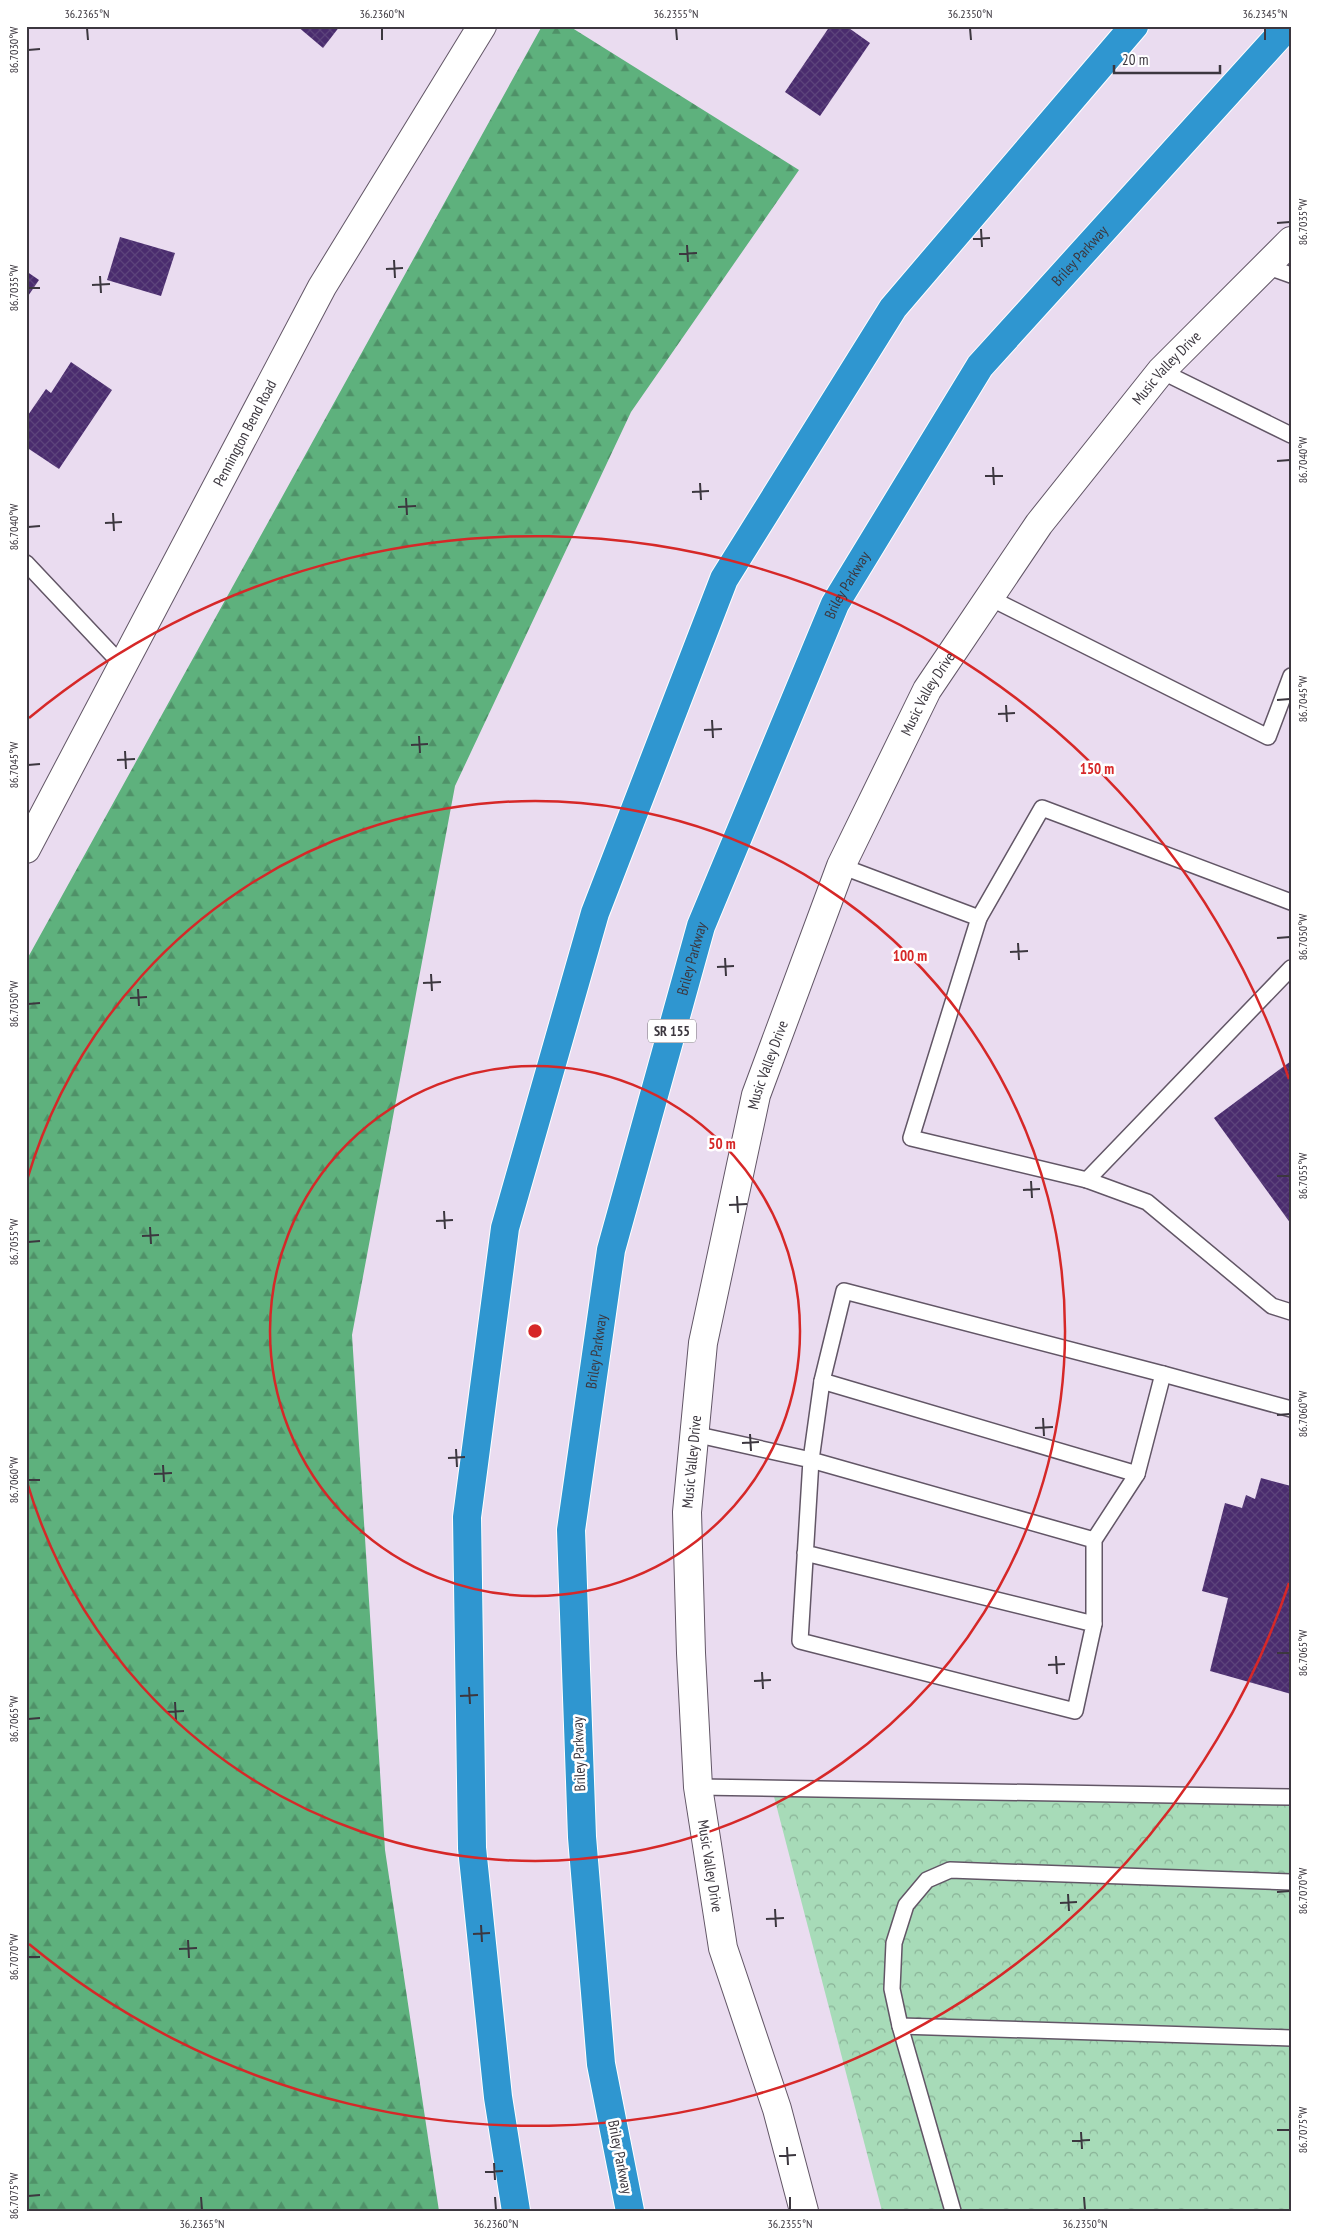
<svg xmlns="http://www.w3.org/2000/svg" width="1317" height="2237" viewBox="0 0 1317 2237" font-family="'PT Sans Narrow',sans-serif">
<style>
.forest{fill:url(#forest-firs)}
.park{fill:url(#park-crowns)}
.building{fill:url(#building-cross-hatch)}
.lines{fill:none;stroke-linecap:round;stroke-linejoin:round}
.lane-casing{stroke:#625666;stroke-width:18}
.street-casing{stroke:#625666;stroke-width:30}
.highway-casing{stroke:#fff;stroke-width:30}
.lane{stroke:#fff;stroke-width:15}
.street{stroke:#fff;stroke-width:28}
.highway{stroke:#2f96d0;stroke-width:28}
.ticks{fill:none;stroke:#3c373f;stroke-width:2}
.ring{fill:none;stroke:#d62828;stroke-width:2.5}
.labels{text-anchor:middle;stroke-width:5;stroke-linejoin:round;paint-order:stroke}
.shield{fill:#fff;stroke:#767379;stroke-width:1}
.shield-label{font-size:14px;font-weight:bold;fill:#3c373f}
.street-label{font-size:15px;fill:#3c373f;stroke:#fff}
.centre{fill:#d62828;stroke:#fff;stroke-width:2.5}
.ring-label{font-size:15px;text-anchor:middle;font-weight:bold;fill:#d62828;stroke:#fff;stroke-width:5;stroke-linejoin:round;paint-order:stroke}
.neatline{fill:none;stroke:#3c373f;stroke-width:2}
.ticks-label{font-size:12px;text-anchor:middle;fill:#3c373f}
</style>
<defs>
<pattern id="forest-firs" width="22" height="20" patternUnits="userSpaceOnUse" patternTransform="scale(1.25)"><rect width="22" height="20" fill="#5eb17d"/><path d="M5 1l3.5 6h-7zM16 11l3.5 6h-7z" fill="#4f9168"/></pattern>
<pattern id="park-crowns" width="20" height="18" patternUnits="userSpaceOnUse" patternTransform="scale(1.25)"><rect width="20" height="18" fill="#a7dbb8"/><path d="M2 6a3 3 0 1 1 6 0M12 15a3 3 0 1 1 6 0" fill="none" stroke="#89b297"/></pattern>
<pattern id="building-cross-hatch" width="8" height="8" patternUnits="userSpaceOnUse" patternTransform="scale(1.25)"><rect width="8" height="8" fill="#4a2c6e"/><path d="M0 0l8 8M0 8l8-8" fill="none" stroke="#5c437b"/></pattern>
</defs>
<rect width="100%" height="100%" fill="#eadcf0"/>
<path class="forest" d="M 542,26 L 569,26 L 799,170 L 631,412 L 455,786 L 352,1335 L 385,1850 L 439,2211 L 26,2211 L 26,961 Z"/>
<path class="park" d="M 772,1789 L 1291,1797 L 1291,2211 L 882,2211 Z"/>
<g class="building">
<path d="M 297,26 L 340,26 L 323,48 Z"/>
<path d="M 830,26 L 846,26 L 870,43 L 820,116 L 785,92 Z"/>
<path d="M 120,237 L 175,253 L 161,296 L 107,280 Z"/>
<path d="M 26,271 L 39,280 L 26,299 Z"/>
<path d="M 71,362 L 112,390 L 59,469 L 26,447 L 26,418 L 46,389 L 51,393 Z"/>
<path d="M 1291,1061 L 1291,1224 L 1214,1118 Z"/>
<path d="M 1261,1478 L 1291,1486 L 1291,1694 L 1210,1671 L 1228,1598 L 1202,1591 L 1225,1503 L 1242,1508 L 1246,1495 L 1255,1499 Z"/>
</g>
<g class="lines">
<g class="lane-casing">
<g id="lane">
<path d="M 1266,266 L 1291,275"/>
<path d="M 1161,371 L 1291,435"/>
<path d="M 26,563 L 123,666"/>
<path d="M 990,598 L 1268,737 L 1291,676"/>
<path d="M 841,866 L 979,918"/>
<path d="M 1291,902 L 1042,808 L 979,918 L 911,1138 L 1087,1180 L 1147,1202 L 1272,1306 L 1291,1312"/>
<path d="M 1087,1180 L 1291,968"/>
<path d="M 1163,1374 L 1291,1409"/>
<path d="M 822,1381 L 844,1291 L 1163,1374 L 1137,1474"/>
<path d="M 694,1434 L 811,1460 L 800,1641 L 1075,1711 L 1094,1624 L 805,1553"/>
<path d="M 1094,1624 L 1094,1540 L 811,1460 L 822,1381 L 1137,1474 L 1094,1540"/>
<path d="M 698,1787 L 1291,1797"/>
<path d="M 900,2026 L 1291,2038"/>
<path d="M 953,2211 L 900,2026 L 892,1989 L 894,1943 L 906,1905 L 927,1880 L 950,1870 L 1291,1882"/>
</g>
</g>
<g class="street-casing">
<g id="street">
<path id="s1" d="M 26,849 L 322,287 L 482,26"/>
<path id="s2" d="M 804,2211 L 777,2109 L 723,1948 L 698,1787 L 691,1653 L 687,1512 L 703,1343 L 756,1095 L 841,866 L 927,690 L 1039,524 L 1161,371 L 1291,241"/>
</g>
</g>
<g class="highway-casing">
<g id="highway">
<path d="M 516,2211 L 498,2097 L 472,1848 L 467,1517 L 505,1228 L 595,913 L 724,579 L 893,308 L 1134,26"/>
<path id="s3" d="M 630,2211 L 601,2064 L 582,1837 L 571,1530 L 611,1250 L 701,926 L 835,604 L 980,366 L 1288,26"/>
</g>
</g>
<use href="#lane" class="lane"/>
<use href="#street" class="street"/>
<use href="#highway" class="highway"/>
</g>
<path class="ticks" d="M 87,28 L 88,40M 382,28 L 382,40M 676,28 L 677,40M 970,28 L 971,40M 1265,28 L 1265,40M 28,50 L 40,49M 1277,223 L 1290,222M 981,229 L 982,247M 973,239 L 990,238M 687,245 L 688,262M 679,254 L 697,253M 394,260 L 395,278M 386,269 L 403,268M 100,276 L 101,293M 92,285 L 110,284M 28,288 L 40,288M 1277,461 L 1290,460M 993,467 L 994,485M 985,476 L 1003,476M 700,483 L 701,500M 692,492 L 709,491M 406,498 L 407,515M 398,507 L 416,506M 113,513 L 114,531M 105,523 L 122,522M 28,527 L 40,526M 1277,700 L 1290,699M 1006,705 L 1007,722M 998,714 L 1015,713M 712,720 L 713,738M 704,730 L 722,729M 419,736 L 420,753M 411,745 L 428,744M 125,751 L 126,769M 117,760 L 135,759M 28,765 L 40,764M 1277,938 L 1290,937M 1018,943 L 1019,960M 1010,952 L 1028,951M 725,958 L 726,976M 717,967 L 734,966M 431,974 L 432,991M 423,983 L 441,982M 138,989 L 139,1006M 130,998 L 147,997M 28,1004 L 40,1003M 1277,1176 L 1290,1176M 1031,1181 L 1032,1198M 1023,1190 L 1040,1189M 737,1196 L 738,1213M 729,1205 L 747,1204M 444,1211 L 445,1229M 436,1221 L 453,1220M 150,1227 L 151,1244M 142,1236 L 159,1235M 28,1242 L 40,1241M 1277,1415 L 1290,1414M 1043,1418 L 1044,1436M 1035,1428 L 1053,1427M 750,1434 L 751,1451M 742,1443 L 759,1442M 456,1449 L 457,1467M 448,1458 L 465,1457M 163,1465 L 164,1482M 154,1474 L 172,1473M 28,1480 L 40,1480M 1277,1653 L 1290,1653M 1056,1656 L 1057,1674M 1048,1665 L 1065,1664M 762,1672 L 763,1689M 754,1681 L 771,1680M 469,1687 L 470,1704M 460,1696 L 478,1695M 175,1702 L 176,1720M 167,1712 L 184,1711M 28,1719 L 40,1718M 1277,1892 L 1290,1891M 1068,1894 L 1069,1911M 1060,1903 L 1077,1902M 775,1909 L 776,1927M 766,1919 L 784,1918M 481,1925 L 482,1942M 473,1934 L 490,1933M 188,1940 L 189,1958M 179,1949 L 197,1948M 28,1957 L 40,1957M 1277,2130 L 1290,2130M 1081,2132 L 1082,2149M 1072,2141 L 1090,2140M 787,2147 L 788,2165M 779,2156 L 796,2155M 494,2163 L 495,2180M 485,2172 L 503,2171M 28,2196 L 40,2195M 201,2197 L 202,2210M 495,2197 L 496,2210M 790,2197 L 790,2210M 1084,2197 L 1085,2210"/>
<g class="ring">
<circle cx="535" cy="1331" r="265"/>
<path d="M27 1180A530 530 0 1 1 27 1482"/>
<path d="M1289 1583A795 795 0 0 1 29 1944M29 718A795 795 0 0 1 1289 1079"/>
</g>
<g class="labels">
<rect class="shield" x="648" y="1019.5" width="48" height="23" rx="4"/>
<g class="shield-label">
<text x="672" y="1036">SR 155</text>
</g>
<g class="street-label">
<text dy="5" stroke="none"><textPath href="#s3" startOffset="2080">Briley Parkway</textPath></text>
<text dy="5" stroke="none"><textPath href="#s2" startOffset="1979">Music Valley Drive</textPath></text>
<text dy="5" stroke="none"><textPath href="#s1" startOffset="470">Pennington Bend Road</textPath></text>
<text dy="5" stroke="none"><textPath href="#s3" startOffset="1675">Briley Parkway</textPath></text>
<text dy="5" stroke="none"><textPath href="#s2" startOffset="1574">Music Valley Drive</textPath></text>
<text dy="5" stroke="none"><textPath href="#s3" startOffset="1270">Briley Parkway</textPath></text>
<text dy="5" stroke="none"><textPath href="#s2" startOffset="1169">Music Valley Drive</textPath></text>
<text dy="5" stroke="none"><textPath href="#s3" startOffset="865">Briley Parkway</textPath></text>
<text dy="5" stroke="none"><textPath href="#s2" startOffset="764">Music Valley Drive</textPath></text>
<text transform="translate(579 1754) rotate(-92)" y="5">Briley Parkway</text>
<text transform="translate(710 1866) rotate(81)" y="5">Music Valley Drive</text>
<text transform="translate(620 2157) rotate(79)" y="5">Briley Parkway</text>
</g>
</g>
<circle cx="535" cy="1331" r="8" class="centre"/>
<g class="ring-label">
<text x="1097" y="774">150 m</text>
<text x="910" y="961">100 m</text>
<text x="722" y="1149">50 m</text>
</g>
<rect width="1317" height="2237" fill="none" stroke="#ffffff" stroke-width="55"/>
<path d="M1114 65v8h106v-8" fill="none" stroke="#3c373f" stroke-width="2.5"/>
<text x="1122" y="65" font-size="15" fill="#3c373f" stroke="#ffffff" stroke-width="4" paint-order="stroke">20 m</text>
<rect x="28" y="28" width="1262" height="2182" class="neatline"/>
<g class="ticks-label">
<text x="87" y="18">36.2365°N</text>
<text x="382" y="18">36.2360°N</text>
<text x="676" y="18">36.2355°N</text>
<text x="970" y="18">36.2350°N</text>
<text x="1265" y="18">36.2345°N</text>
<text transform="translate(14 50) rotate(-90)" y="4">86.7030°W</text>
<text transform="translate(1303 222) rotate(-90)" y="4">86.7035°W</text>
<text transform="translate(14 288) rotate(-90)" y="4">86.7035°W</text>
<text transform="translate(1303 460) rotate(-90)" y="4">86.7040°W</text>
<text transform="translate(14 527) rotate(-90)" y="4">86.7040°W</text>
<text transform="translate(1303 699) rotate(-90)" y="4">86.7045°W</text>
<text transform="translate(14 765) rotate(-90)" y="4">86.7045°W</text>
<text transform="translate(1303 937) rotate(-90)" y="4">86.7050°W</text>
<text transform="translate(14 1004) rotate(-90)" y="4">86.7050°W</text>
<text transform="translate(1303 1176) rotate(-90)" y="4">86.7055°W</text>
<text transform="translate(14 1242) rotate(-90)" y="4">86.7055°W</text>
<text transform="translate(1303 1414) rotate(-90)" y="4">86.7060°W</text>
<text transform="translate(14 1480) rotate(-90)" y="4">86.7060°W</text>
<text transform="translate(1303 1653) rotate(-90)" y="4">86.7065°W</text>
<text transform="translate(14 1719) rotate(-90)" y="4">86.7065°W</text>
<text transform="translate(1303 1891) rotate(-90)" y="4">86.7070°W</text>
<text transform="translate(14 1957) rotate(-90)" y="4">86.7070°W</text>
<text transform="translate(1303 2130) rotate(-90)" y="4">86.7075°W</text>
<text transform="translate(14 2196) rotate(-90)" y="4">86.7075°W</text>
<text x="202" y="2228">36.2365°N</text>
<text x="496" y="2228">36.2360°N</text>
<text x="790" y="2228">36.2355°N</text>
<text x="1085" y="2228">36.2350°N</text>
</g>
</svg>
